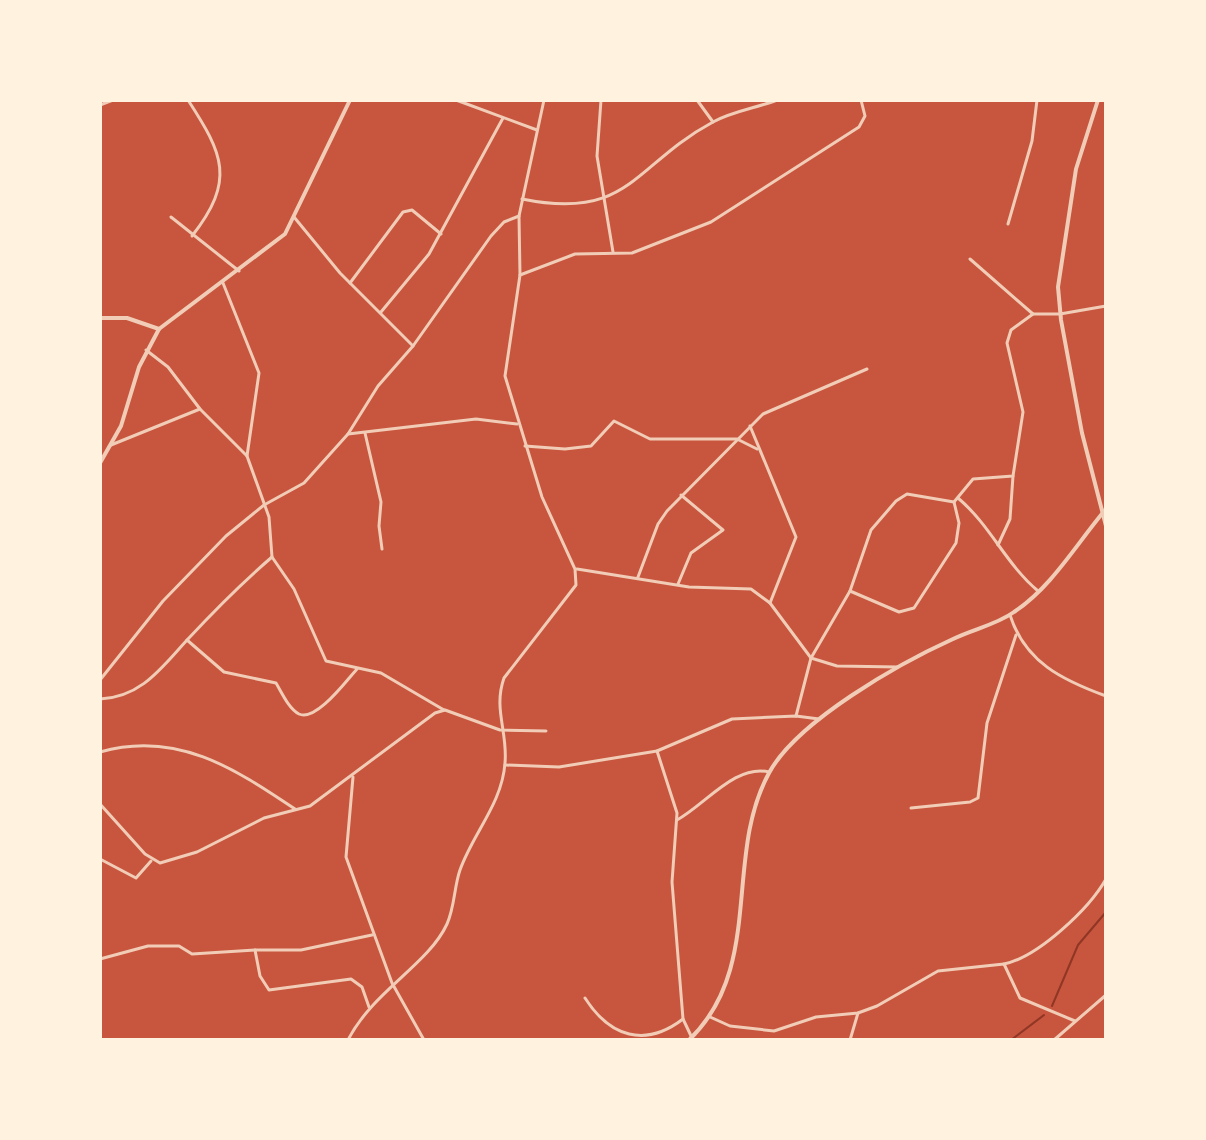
<svg xmlns="http://www.w3.org/2000/svg" width="1206" height="1140" viewBox="0 0 1206 1140" font-family="'IBM Plex Sans',sans-serif">
<style>
.lines{fill:none;stroke-linecap:round;stroke-linejoin:round}
.stream{stroke:#8f3625;stroke-width:2}
.minor{stroke:#f1ccb7;stroke-width:3}
.tertiary{stroke:#f1ccb7;stroke-width:4}
</style>
<rect width="100%" height="100%" fill="#c8553d"/>
<g class="lines">
<g class="stream">
<path d="M 1052,1006 L 1078,945 L 1106,912"/>
<path d="M 1011,1040 L 1044,1015"/>
</g>
<g class="minor">
<path d="M 188,100 C 223,154 236,180 192,236"/>
<path d="M 456,100 L 537,130"/>
<path d="M 601,100 L 597,156 L 613,252"/>
<path d="M 697,100 L 713,122"/>
<path d="M 100,105 L 113,100"/>
<path d="M 522,199 C 630,221 633,165 713,122 C 733,111 757,108 777,100"/>
<path d="M 171,217 L 239,271"/>
<path d="M 294,217 L 340,273 L 413,346"/>
<path d="M 1008,224 L 1032,141 L 1037,100"/>
<path d="M 970,259 L 1033,314"/>
<path d="M 520,275 L 575,254 L 632,253 L 711,222 L 859,127 L 865,116 L 861,100"/>
<path d="M 223,283 L 259,373 L 247,456"/>
<path d="M 350,283 L 403,212 L 412,210 L 441,234"/>
<path d="M 381,312 L 429,254 L 503,118"/>
<path d="M 146,350 L 168,367 L 200,409 L 247,456 L 269,517 L 272,557 L 294,589 L 326,661 L 381,673 L 444,710"/>
<path d="M 750,426 L 796,537 L 770,603"/>
<path d="M 365,433 L 381,502 L 379,526 L 382,549"/>
<path d="M 348,434 L 378,386 L 413,346 L 491,236 L 504,222 L 519,216"/>
<path d="M 111,445 L 200,409"/>
<path d="M 525,446 L 565,449 L 591,446 L 614,421 L 650,439 L 737,439 L 757,449"/>
<path d="M 958,498 C 991,526 1005,563 1038,591"/>
<path d="M 998,545 L 1010,519 L 1013,476"/>
<path d="M 577,569 L 689,587 L 751,589 L 770,603 L 811,658 L 837,666 L 898,667"/>
<path d="M 638,577 L 658,524 L 667,511 L 763,414 L 867,369"/>
<path d="M 678,584 L 691,553 L 723,530 L 681,495"/>
<path d="M 850,591 L 899,612 L 914,608 L 956,543 L 959,523 L 954,502"/>
<path d="M 1010,615 C 1025,662 1062,680 1106,696"/>
<path d="M 187,640 L 224,672 L 276,683 C 282,693 289,709 299,714 C 316,722 346,681 357,669"/>
<path d="M 100,680 L 163,601 L 226,536 L 264,505 L 304,483 L 348,434 L 476,419 L 517,424"/>
<path d="M 100,699 C 142,697 162,667 188,639 C 214,611 243,582 272,557"/>
<path d="M 796,716 L 811,658 L 850,591 L 871,530 L 896,501 L 907,494 L 954,502 L 973,479 L 1013,476 L 1023,412 L 1007,343 L 1011,330 L 1033,314 L 1060,314 L 1106,306"/>
<path d="M 657,751 L 677,813 L 672,882 L 683,1019 L 693,1040"/>
<path d="M 100,752 C 176,730 234,768 295,809"/>
<path d="M 505,765 L 559,767 L 657,751 L 732,719 L 796,716 L 819,719"/>
<path d="M 353,777 L 346,857 L 392,983 L 424,1040"/>
<path d="M 100,804 L 145,854 L 160,863 L 197,852 L 264,818 L 310,806 L 435,713 L 445,710 L 500,730 L 546,731"/>
<path d="M 911,808 L 970,802 L 978,798 L 987,723 L 1016,635"/>
<path d="M 677,820 C 705,805 735,764 769,772"/>
<path d="M 100,859 L 136,878 L 151,861"/>
<path d="M 100,959 L 148,946 L 179,946 L 192,954 L 255,950"/>
<path d="M 1004,964 C 1038,957 1089,909 1106,879"/>
<path d="M 585,998 C 610,1037 645,1048 683,1019"/>
<path d="M 369,1007 L 362,987 L 351,979 L 269,990 L 260,976 L 255,950 L 301,950 L 372,935"/>
<path d="M 710,1017 L 730,1026 L 774,1031 L 816,1017 L 858,1013 L 877,1006 L 938,971 L 1004,964 L 1020,998 L 1075,1021"/>
<path d="M 348,1040 C 373,991 428,965 447,924 C 455,906 454,887 460,870 C 473,833 502,804 505,763 C 508,732 493,709 504,678 L 576,585 L 575,569 L 542,497 L 505,376 L 520,275 L 519,216 L 544,100"/>
<path d="M 850,1040 L 858,1013"/>
<path d="M 1054,1040 L 1106,995"/>
</g>
<g class="tertiary">
<path d="M 1098,100 L 1076,169 L 1058,287 L 1061,320 L 1082,433 L 1106,526"/>
<path d="M 100,318 L 127,318 L 159,329"/>
<path d="M 100,463 L 121,426 L 139,367 L 159,329 L 285,234 L 350,100"/>
<path d="M 689,1040 C 765,967 723,857 769,773 C 797,721 900,663 953,639 C 973,629 996,625 1014,612 C 1052,587 1077,543 1106,509"/>
</g>
</g>
<rect width="1206" height="1140" fill="none" stroke="#fff3e0" stroke-width="204"/>
</svg>
